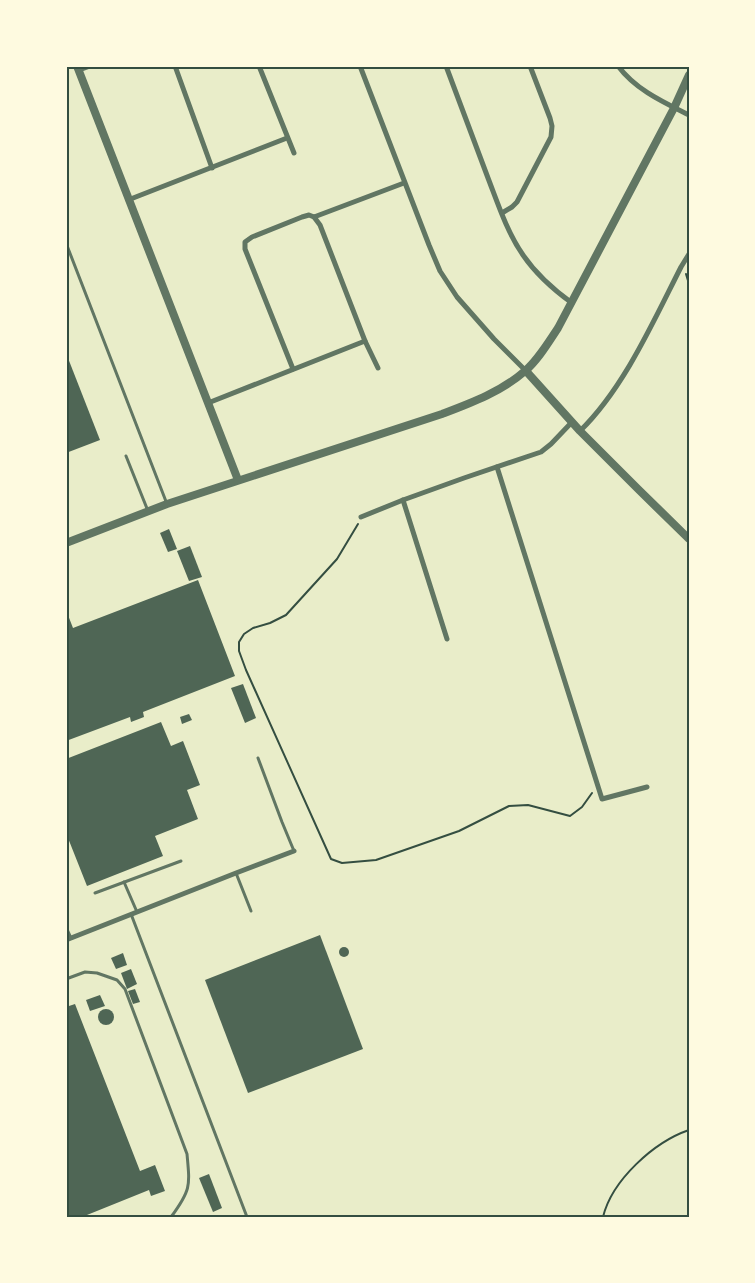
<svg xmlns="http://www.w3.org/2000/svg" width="755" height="1283" viewBox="0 0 755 1283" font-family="Roboto,sans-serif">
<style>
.building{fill:#4f6655}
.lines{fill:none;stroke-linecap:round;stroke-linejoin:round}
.path{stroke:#344e41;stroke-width:2}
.service{stroke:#617663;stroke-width:3}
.minor{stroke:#617663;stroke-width:5}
.tertiary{stroke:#617663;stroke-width:8}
.neatline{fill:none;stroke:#344e41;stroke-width:2}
</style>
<rect width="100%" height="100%" fill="#e9edc9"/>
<g class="building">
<path d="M 66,353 L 100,440 L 66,453 Z"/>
<path d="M 169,529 L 177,549 L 168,552 L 160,533 Z"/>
<path d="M 190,546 L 202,577 L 189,581 L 177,551 Z"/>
<path d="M 198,580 L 235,676 L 143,712 L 144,717 L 131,722 L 130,717 L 66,741 L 66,610 L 73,628 Z"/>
<path d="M 243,684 L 256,718 L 245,723 L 231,688 Z"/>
<path d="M 189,714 L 192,720 L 182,724 L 180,717 Z"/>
<path d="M 161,722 L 171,746 L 183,741 L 200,785 L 187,790 L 198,819 L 155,836 L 163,856 L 87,886 L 66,833 L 66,759 Z"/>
<path d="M 320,935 L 363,1049 L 248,1093 L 205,980 Z"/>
<circle cx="344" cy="952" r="5"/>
<path d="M 123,953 L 127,965 L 116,969 L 111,958 Z"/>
<path d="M 131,969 L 137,984 L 127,989 L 121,973 Z"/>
<path d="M 135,989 L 140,1002 L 133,1004 L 128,991 Z"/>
<path d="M 100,995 L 105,1006 L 90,1011 L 86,1000 Z"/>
<path d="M 75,1004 L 140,1171 L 155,1165 L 165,1191 L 151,1196 L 149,1190 L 82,1217 L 66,1217 L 66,1007 Z"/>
<circle cx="106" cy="1017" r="8"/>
<path d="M 209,1174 L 222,1208 L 213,1212 L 199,1178 Z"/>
</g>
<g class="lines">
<g class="path">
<path d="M 686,274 L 689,284"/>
<path d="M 358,524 L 337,559 L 286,615 L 270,623 L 253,628 L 244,634 L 239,642 L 239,651 L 246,670 L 331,859 L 342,863 L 376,860 L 459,831 L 509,806 L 528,805 L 570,816 L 582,807 L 592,793"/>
<path d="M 603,1217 C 612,1180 654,1142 689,1130"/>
</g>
<g class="service">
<path d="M 66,243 L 167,504"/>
<path d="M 126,456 L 148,511"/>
<path d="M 258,758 L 282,822 L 294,851"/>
<path d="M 236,873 L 251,911"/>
<path d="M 124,882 L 137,912"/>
<path d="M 95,893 L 181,861"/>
<path d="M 131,914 L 247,1217"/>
<path d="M 66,927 L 71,938"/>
<path d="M 66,979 L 85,972 L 97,973 L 117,980 L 125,989 L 128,997 L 187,1154 C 190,1186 191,1190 171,1217"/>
</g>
<g class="minor">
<path d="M 175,66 L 212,168"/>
<path d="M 259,66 L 294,153"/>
<path d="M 360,66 L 429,245 L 440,271 L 457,297 L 494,339 L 526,371"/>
<path d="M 446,66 C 460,103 474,141 488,178 C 498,204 507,232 523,255 C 536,274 554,290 572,303"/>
<path d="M 618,66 C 636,90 663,102 689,115"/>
<path d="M 79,70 L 90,66"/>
<path d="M 128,200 L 287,138"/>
<path d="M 502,213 L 512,207 L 517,202 L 551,137 L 552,126 L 550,118 L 530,66"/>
<path d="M 314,217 L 320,225 L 365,341 L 378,368"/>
<path d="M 293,369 L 245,249 L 245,242 L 252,237 L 302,217 L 309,215 L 314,217 L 404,183"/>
<path d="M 208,403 L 365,341"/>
<path d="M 580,431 C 624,388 653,322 681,267 L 689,254"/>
<path d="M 497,467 L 602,799 L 647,787"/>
<path d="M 403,500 L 447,639"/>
<path d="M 361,517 L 403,500 L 464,478 L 541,452 L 551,444 L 572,422"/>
<path d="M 66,940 L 236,873 L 294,851"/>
</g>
<g class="tertiary">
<path d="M 77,66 L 238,480"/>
<path d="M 526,371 L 580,431 L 638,489 L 689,539"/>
<path d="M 66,543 L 167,504 L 442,414 C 471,403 501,392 525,371 C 538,360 548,343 558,328 L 674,108 L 689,75"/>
</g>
</g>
<rect width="755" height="1283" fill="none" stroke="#fefae0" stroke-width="135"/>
<rect x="68" y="68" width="620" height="1148" class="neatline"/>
</svg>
